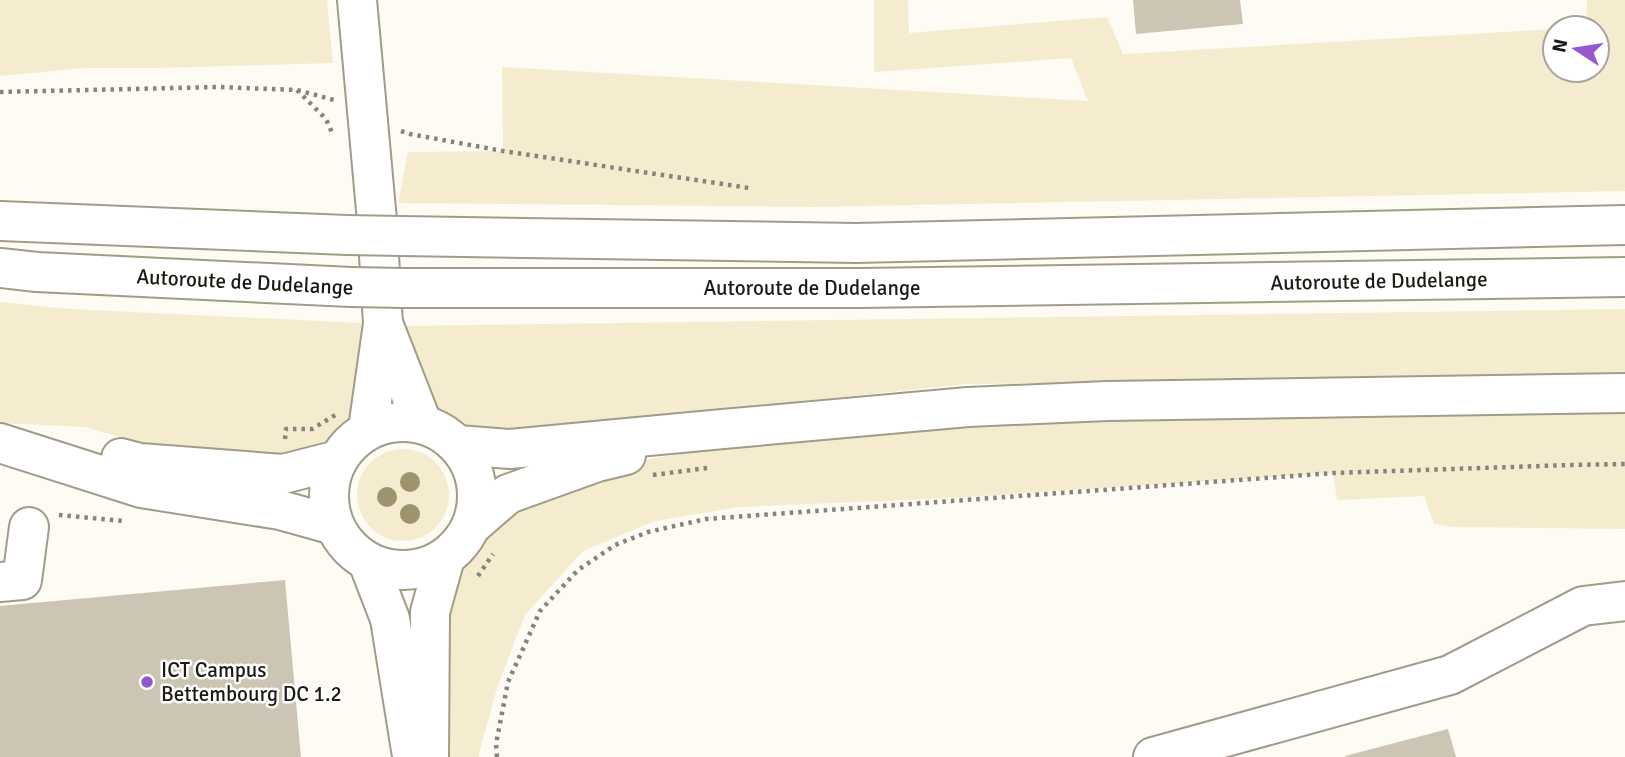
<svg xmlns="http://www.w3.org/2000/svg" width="1625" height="757" viewBox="0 0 1625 757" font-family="Signika,sans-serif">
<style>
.green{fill:#f5ebcf}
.building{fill:#ccc5b3}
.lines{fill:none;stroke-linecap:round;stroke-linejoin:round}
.minor-casing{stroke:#a19b89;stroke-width:42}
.major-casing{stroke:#a19b89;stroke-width:42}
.highway-casing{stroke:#a19b89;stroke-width:42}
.path{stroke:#86837d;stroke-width:4.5;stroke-dasharray:3.5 5;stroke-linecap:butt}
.minor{stroke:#fff;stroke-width:38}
.major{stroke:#fff;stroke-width:38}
.highway{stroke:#fff;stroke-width:38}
.highway-bridge-casing{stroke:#a19b89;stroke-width:42;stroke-linecap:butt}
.highway-bridge{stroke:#fff;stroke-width:38}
.tree{fill:#9e936f}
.poi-dot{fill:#9558cf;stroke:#fff;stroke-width:2.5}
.labels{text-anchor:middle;stroke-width:5;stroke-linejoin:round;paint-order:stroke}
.street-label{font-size:21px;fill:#1d1a14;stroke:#fff}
.poi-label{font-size:21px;fill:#1d1a14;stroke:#fff;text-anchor:start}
</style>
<rect width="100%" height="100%" fill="#fefbf4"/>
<g class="green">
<path d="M 0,0 L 327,0 L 333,63 L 156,68 L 85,68 L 0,76 Z"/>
<path d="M 874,0 L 908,0 L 909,33 L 1107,17 L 1123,54 L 1555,29 L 1555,70 L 1597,70 L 1597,28 L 1571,28 L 1586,27 L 1587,0 L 1625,0 L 1625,191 L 815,207 L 399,203 L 399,199 L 408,152 L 503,151 L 502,67 L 1088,101 L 1071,58 L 874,72 Z"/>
<path d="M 0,302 L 70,309 L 362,323 L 356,378 L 349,417 L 331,437 L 309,452 L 284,458 L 179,454 L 85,427 L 0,423 Z"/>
<path d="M 1625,309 L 1625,376 L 967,384 L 522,430 L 471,428 L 436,407 L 422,383 L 406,326 Z"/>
<path d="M 1625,409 L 1625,529 L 1452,527 L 1434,524 L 1424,496 L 1337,500 L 1333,473 L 953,498 L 740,507 L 655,521 L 583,551 L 525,615 L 498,685 L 479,753 L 479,757 L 441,757 L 445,610 L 453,579 L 495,521 L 509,508 L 637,461 L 724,447 L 970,423 Z"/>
<circle cx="403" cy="495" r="46"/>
</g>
<g class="building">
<path d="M 1133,0 L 1240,0 L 1243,24 L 1136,34 Z"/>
<path d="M 285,580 L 301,757 L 0,757 L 0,606 Z"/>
<path d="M 1448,729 L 1456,757 L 1346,757 L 1345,756 Z"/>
</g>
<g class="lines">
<g class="minor-casing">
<g id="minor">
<path d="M 0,443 L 141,488 L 280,510 L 334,525"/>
<path d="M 121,458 L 140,463 L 283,474 L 338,460"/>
<path d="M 0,582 L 22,580 L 29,527"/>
<path d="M 1153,757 L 1450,675 L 1583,606 L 1625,601"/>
</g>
</g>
<g class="major-casing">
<g id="major">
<path d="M 357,0 L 377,221 L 383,324 L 368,429"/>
<path d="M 384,326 L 422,423"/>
<circle cx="403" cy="496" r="74"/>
<path d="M 458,445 L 510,449 L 723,429 L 968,407 L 1107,401 L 1625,393"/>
<path d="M 472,525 L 508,494 L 597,462 L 626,455"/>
<path d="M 368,562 L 390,619 L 411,750"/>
<path d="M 429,757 L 430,612 L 445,558"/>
</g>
</g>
<g class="highway-casing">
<g id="highway">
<path d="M 0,221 L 347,235"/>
<path d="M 401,236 L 856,243 L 1625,225"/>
<path d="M 0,268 L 37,272 L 351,287"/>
<path d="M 404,288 L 860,288 L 1625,277"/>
</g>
</g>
<g class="path">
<path d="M 297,90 L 326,119 L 333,135"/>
<path d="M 0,92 L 218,87 L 297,90 L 334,100"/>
<path d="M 401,131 L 410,134 L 503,151 L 749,188"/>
<path d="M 285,439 L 286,429 L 312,429 L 337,414"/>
<path d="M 653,475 L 707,468"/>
<path d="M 59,515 L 124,521"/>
<path d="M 478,576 L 493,554"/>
<path d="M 497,757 L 496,744 L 508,682 L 540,611 L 578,570 L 615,545 L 648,532 L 706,519 L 1334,473 L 1570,465 L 1625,464"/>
</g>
<use href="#minor" class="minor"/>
<use href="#major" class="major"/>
<use href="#highway" class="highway"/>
<g class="highway-bridge-casing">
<g id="highway-bridge">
<path d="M 347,235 L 401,236"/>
<path d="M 351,287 L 404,288"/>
</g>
</g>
<use href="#highway-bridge" class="highway-bridge"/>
</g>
<g class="tree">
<circle cx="410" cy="482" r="10"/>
<circle cx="387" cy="497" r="10"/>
<circle cx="410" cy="514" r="10"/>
</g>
<circle class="poi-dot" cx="147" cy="682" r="7"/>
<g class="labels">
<g class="street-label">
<text transform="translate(1379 281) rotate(-1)" y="7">Autoroute de Dudelange</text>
<text transform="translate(245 282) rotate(3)" y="7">Autoroute de Dudelange</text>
<text x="812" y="295">Autoroute de Dudelange</text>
</g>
<g class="poi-label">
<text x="161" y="677">ICT Campus<tspan x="161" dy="24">Bettembourg DC 1.2</tspan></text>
</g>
</g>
<g transform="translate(1576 49) rotate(282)"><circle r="33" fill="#ffffff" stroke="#a5a3a1" stroke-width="2"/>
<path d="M0-5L12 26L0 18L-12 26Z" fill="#9558cf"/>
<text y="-10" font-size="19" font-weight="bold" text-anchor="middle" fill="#1d1a14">N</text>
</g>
</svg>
